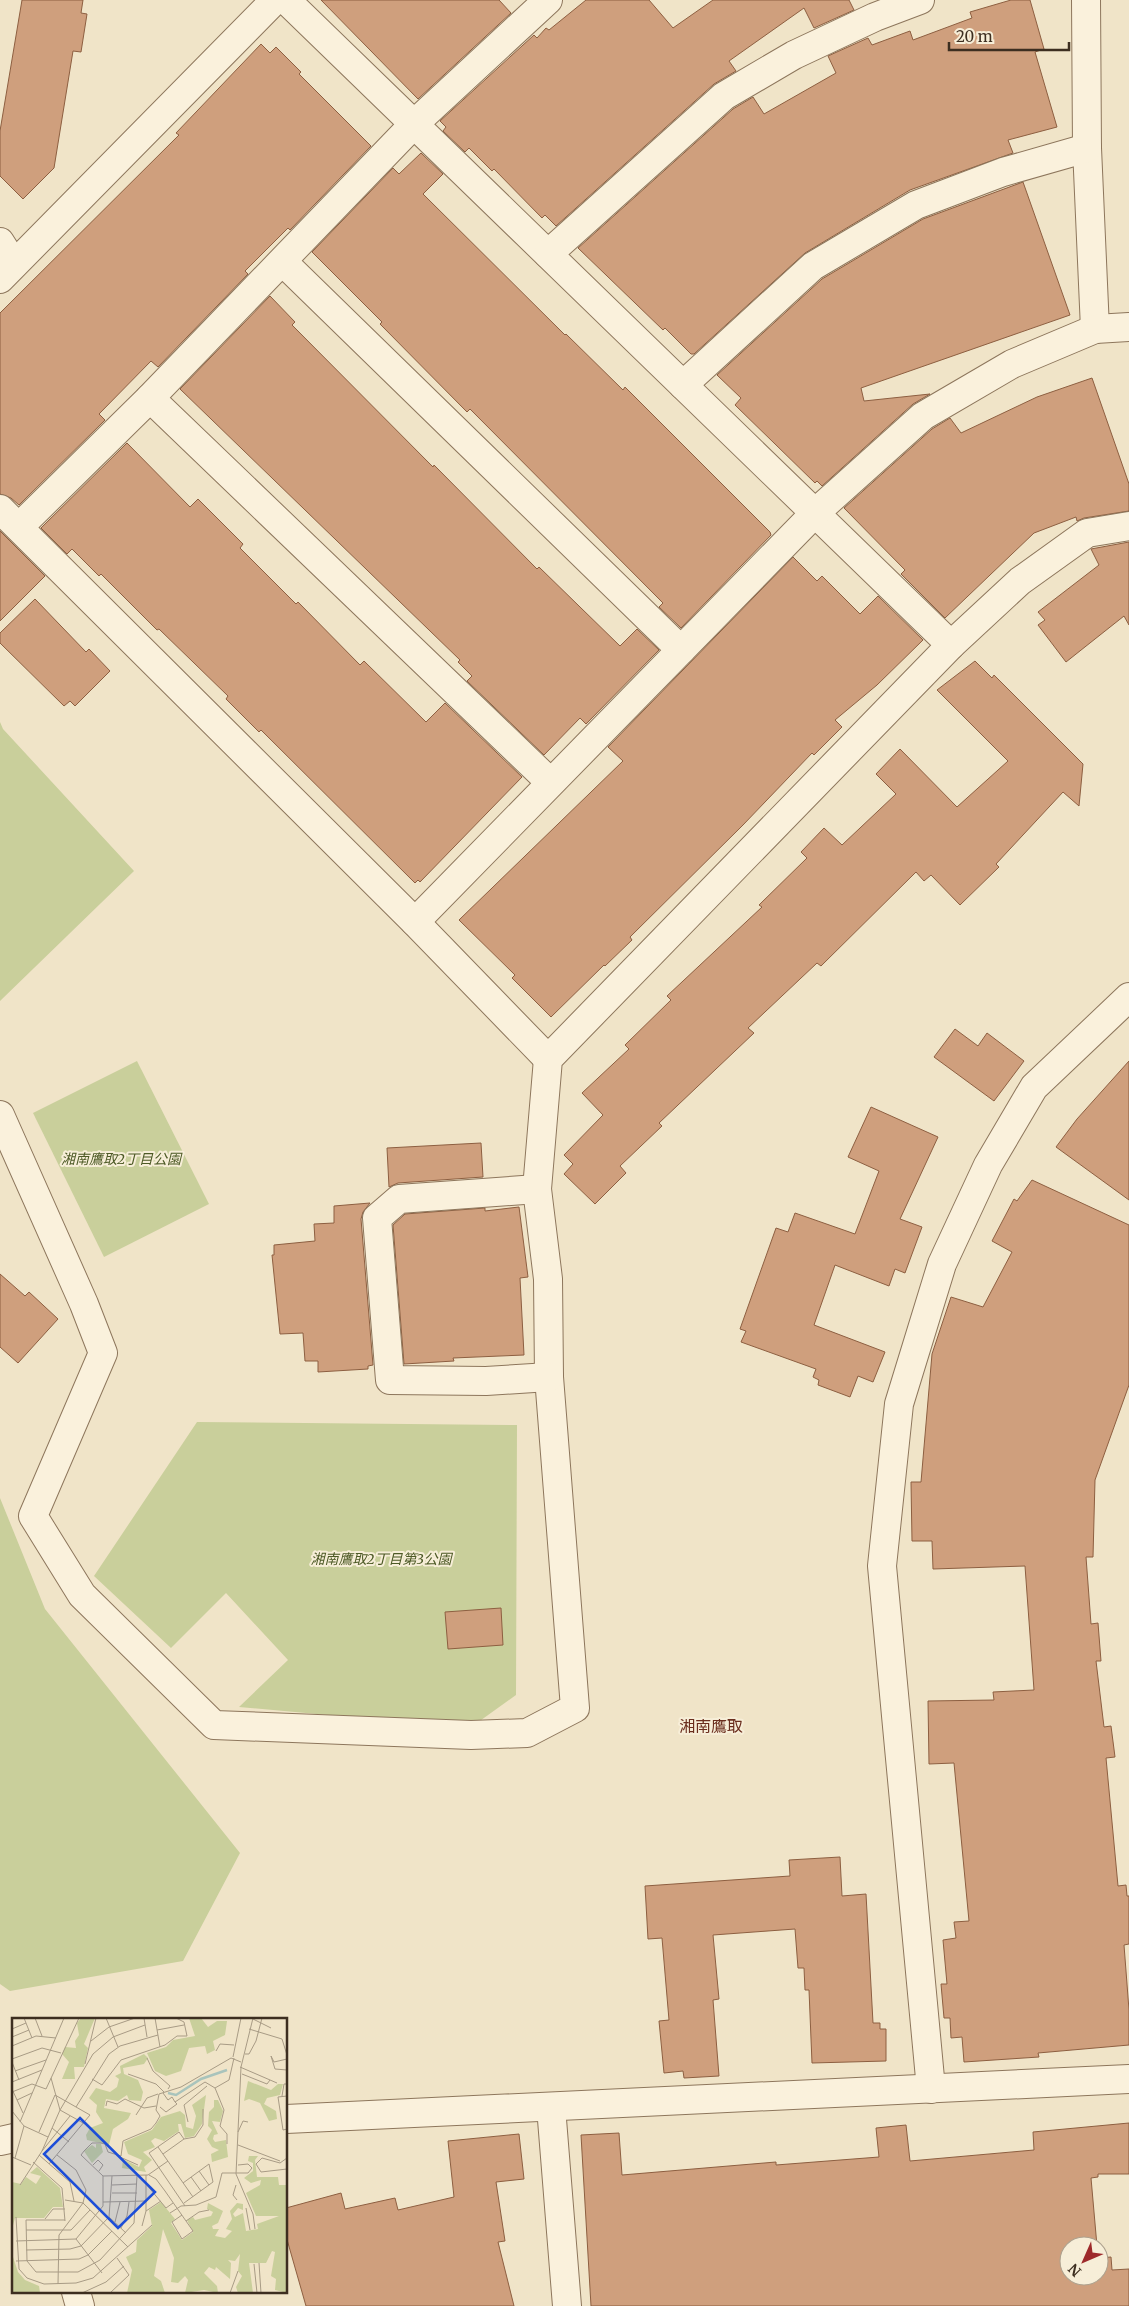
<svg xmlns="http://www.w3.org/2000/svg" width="1129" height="2306" viewBox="0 0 1129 2306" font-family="Merriweather,'Noto Sans JP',serif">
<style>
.green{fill:#c9cf9b}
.building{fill:#cf9f7d;stroke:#8d5f41}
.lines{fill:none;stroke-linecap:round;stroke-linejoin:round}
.minor-casing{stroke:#8d765c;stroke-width:30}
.minor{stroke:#faf1dc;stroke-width:28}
.labels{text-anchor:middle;stroke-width:4;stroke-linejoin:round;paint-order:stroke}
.park-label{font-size:14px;font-style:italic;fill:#4d5a26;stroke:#f7eed8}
.quarter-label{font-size:16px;fill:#6b2e1e;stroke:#f7eed8}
.inset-river{fill:none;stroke:#a9c4bc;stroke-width:2.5}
.inset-road{fill:none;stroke:#a89b85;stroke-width:1}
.view{fill:#1d4ed8;fill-opacity:0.15;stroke:#1d4ed8;stroke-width:2.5}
.inset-edge{fill:none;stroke:#3d2e20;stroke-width:2.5}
</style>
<rect width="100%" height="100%" fill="#f0e4c8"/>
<g class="green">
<path d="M 0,722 L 3,729 L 134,871 L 0,1001 Z"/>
<path d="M 137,1061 L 209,1204 L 104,1257 L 33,1113 Z"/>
<path d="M 197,1422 L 517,1425 L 516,1695 L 470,1728 L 239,1707 L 288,1660 L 226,1593 L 171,1648 L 94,1576 Z"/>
<path d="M 0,1498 L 45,1609 L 240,1853 L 183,1961 L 10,1991 L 0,1984 Z"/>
</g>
<g class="building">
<path d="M 22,0 L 83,0 L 81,13 L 87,14 L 81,52 L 73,51 L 54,168 L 23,199 L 0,176 L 0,131 Z"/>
<path d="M 321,0 L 499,0 L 511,13 L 418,99 Z"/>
<path d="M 586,0 L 649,0 L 673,28 L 713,0 L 849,0 L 854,10 L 814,28 L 804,8 L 729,61 L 736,71 L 714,84 L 556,226 L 545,215 L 542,218 L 494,169 L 492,171 L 469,148 L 465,152 L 443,131 L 446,127 L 440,121 L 534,35 L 537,38 L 546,28 L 549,30 Z"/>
<path d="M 1011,0 L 1030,0 L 1044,49 L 1035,52 L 1057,127 L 1008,140 L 1013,153 L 910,190 L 805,253 L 694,354 L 691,354 L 665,328 L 663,330 L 578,248 L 733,109 L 753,97 L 764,114 L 836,73 L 828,56 L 868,38 L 872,45 L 910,31 L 913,40 L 972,18 L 970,12 Z"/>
<path d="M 261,44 L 270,53 L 276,47 L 301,72 L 299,74 L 371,146 L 290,230 L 288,228 L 245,271 L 248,274 L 158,367 L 151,361 L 99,414 L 105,420 L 19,505 L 11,498 L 0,494 L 0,313 L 179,135 L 176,133 Z"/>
<path d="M 421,153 L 443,174 L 423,194 L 565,335 L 566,334 L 623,390 L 625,387 L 770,532 L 771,535 L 681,628 L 659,607 L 663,603 L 470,409 L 467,412 L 380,324 L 382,322 L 312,252 L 393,168 L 399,174 Z"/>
<path d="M 1023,182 L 1070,315 L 861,388 L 864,401 L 930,394 L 913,404 L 822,486 L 817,481 L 815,483 L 735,405 L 741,398 L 717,375 L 822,279 L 923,219 Z"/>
<path d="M 270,296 L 295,322 L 292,325 L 433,467 L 434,465 L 537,569 L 539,567 L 620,646 L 637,629 L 659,650 L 586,724 L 580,718 L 544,755 L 467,681 L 472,676 L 458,662 L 460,660 L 180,389 Z"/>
<path d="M 1092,378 L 1129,484 L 1129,511 L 1084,518 L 1077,521 L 1076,517 L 1034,533 L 945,618 L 901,574 L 905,570 L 844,508 L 932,429 L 950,418 L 961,433 L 1037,397 Z"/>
<path d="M 127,443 L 190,507 L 198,499 L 243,544 L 240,548 L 296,604 L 298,602 L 360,665 L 364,661 L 426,722 L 445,703 L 522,777 L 420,882 L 418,880 L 415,883 L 261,730 L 259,732 L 226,699 L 228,696 L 159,629 L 157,630 L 101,574 L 99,576 L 72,549 L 67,554 L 41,528 Z"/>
<path d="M 0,531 L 45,576 L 0,621 Z"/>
<path d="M 1129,542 L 1129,625 L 1124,616 L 1066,662 L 1038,625 L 1045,620 L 1038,612 L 1099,565 L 1091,549 Z"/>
<path d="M 793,557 L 817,581 L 822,576 L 860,614 L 878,596 L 923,640 L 877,685 L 835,720 L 842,727 L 814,755 L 812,753 L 743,825 L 630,937 L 632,940 L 605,966 L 604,965 L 551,1017 L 512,978 L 515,975 L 459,920 L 623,761 L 608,747 Z"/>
<path d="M 35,599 L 86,652 L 89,649 L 110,671 L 75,706 L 70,701 L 64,706 L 0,643 L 0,633 Z"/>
<path d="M 975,661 L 992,678 L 994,675 L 1083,764 L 1079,806 L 1063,792 L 996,864 L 999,867 L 960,905 L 931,875 L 924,881 L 916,872 L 821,966 L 817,963 L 748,1028 L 754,1033 L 659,1123 L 662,1126 L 620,1166 L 626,1173 L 595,1204 L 564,1174 L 573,1164 L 564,1155 L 603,1115 L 582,1093 L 629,1049 L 625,1045 L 671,1000 L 667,996 L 762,907 L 759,905 L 807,858 L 801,852 L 824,828 L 842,845 L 896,794 L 876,774 L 900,749 L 957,807 L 1008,761 L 937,690 Z"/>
<path d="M 955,1029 L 978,1046 L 987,1033 L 1024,1061 L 994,1101 L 934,1057 Z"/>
<path d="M 1129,1061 L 1129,1200 L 1056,1147 L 1077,1119 Z"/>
<path d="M 871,1107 L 938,1137 L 900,1219 L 922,1227 L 905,1273 L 895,1269 L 889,1286 L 835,1265 L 814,1325 L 885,1352 L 873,1382 L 858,1376 L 850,1397 L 818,1385 L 819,1380 L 813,1377 L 816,1369 L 741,1342 L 746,1331 L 740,1329 L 776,1228 L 788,1232 L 795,1213 L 855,1234 L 879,1171 L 848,1157 Z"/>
<path d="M 481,1143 L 483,1177 L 398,1183 L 389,1187 L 387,1148 Z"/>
<path d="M 1032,1180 L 1129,1225 L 1129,1385 L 1095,1480 L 1093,1557 L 1086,1557 L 1091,1624 L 1098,1623 L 1101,1661 L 1096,1661 L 1104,1727 L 1111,1726 L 1115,1757 L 1106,1758 L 1118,1886 L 1126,1885 L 1127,1896 L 1129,1896 L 1129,1944 L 1124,1945 L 1129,2010 L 1129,2045 L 1038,2053 L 1039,2057 L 964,2062 L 962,2037 L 951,2038 L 950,2018 L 944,2018 L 941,1984 L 947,1984 L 943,1940 L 956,1938 L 954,1922 L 969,1921 L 954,1763 L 929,1764 L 928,1701 L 994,1700 L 993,1692 L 1034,1690 L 1025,1566 L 933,1569 L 932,1541 L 912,1541 L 911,1482 L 921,1482 L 932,1354 L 951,1297 L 983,1307 L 1012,1252 L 992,1241 L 1014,1199 L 1017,1201 Z"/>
<path d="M 370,1203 L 363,1212 L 361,1219 L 373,1365 L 368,1366 L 368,1369 L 318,1372 L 318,1361 L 305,1361 L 303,1333 L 280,1334 L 272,1255 L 274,1255 L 274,1245 L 315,1241 L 314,1224 L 334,1223 L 334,1206 Z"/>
<path d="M 519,1207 L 528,1277 L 520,1278 L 524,1355 L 453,1358 L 454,1361 L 404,1364 L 393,1225 L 405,1214 L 485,1208 L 485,1211 Z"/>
<path d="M 0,1274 L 25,1296 L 29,1292 L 58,1319 L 18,1363 L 0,1347 Z"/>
<path d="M 501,1608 L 503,1645 L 448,1649 L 445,1612 Z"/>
<path d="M 840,1857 L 842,1896 L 866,1894 L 873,2023 L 880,2023 L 880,2029 L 886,2029 L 886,2061 L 812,2063 L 809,1990 L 805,1990 L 804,1968 L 798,1968 L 795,1929 L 713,1935 L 719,1999 L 713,2000 L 719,2076 L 684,2078 L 683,2071 L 664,2073 L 659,2021 L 669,2020 L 662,1938 L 648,1939 L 645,1886 L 790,1876 L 789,1860 Z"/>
<path d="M 1129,2123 L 1129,2174 L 1098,2174 L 1098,2177 L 1091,2178 L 1097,2246 L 1069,2246 L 1069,2276 L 1099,2276 L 1099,2258 L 1111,2257 L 1112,2270 L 1129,2269 L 1129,2306 L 591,2306 L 581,2135 L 619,2133 L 622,2175 L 776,2162 L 776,2165 L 879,2157 L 876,2128 L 906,2125 L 910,2161 L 1034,2150 L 1033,2132 Z"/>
<path d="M 519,2134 L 524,2179 L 496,2182 L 505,2241 L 498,2242 L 514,2306 L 306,2306 L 286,2236 L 286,2208 L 341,2193 L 345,2209 L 395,2198 L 398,2210 L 454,2197 L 448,2141 Z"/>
</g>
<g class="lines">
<g class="minor-casing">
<g id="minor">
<path d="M 286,0 L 951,645"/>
<path d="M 1086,0 L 1087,148 L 1095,329"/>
<path d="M 0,242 L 14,264"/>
<path d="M 548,254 L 724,96 L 794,55 L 875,17 L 920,0"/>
<path d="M 283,262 L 681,650"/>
<path d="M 0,279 L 275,0"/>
<path d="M 683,385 L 813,266 L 916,205 L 1003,172 L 1087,148"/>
<path d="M 150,398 L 550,782"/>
<path d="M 0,509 L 415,922 L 548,1059"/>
<path d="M 19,527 L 150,398 L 414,124 L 548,0"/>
<path d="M 415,922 L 815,513 L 923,416 L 1012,364 L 1095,329 L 1129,327"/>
<path d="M 0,1115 L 84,1304 L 103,1353 L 33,1516 L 82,1595 L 214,1725 L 471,1735 L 527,1733 L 575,1708 L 549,1377 L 548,1279 L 537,1189 L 548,1059 L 951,645 L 1020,581 L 1087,533 L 1129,526"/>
<path d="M 537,1189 L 399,1199 L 377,1218 L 390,1380 L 486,1381 L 549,1377"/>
<path d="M 931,2089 L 882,1566 L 899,1404 L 942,1264 L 988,1165 L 1034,1087 L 1129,997"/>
<path d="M 551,2107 L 567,2306"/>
<path d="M 286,2119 L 1129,2079"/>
<path d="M 0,2141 L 14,2138"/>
<path d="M 76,2292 L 80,2306"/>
</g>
</g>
<use href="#minor" class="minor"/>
</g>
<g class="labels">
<g class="park-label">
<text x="121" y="1164">湘南鷹取2丁目公園</text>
<text x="381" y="1564">湘南鷹取2丁目第3公園</text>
</g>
<g class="quarter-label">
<text x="711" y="1732">湘南鷹取</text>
</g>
</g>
<g transform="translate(12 2018)">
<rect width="275" height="275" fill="#f0e4c8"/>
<path d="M 69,0 L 83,0 L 72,26 L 76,30 L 72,49 L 62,49 L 63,61 L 50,61 L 57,44 L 50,36 L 53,29 L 64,30 L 63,23 L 67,17 L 65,5 ZM 177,0 L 189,0 L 196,9 L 205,3 L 215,3 L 213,17 L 201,23 L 203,32 L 195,36 L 193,28 L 177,30 L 169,53 L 154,58 L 143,53 L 135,35 L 154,29 L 161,22 L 183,18 ZM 132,36 L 136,40 L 132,46 L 111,50 L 112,56 L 126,62 L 131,74 L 129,83 L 117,82 L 115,77 L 106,83 L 94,81 L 92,90 L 119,95 L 116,101 L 101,111 L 97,127 L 75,122 L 74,117 L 78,110 L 91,105 L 84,94 L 85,87 L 77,80 L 84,70 L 98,74 L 105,69 L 107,61 L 103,58 L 109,55 L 108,48 ZM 236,63 L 259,72 L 266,66 L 271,66 L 268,77 L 255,80 L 252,86 L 264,93 L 265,101 L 257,103 L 248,85 L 237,81 L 232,83 ZM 194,77 L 190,106 L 182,118 L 173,120 L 169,106 L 166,106 L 167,113 L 152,123 L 143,120 L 139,123 L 143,129 L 131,134 L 140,142 L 132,149 L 134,154 L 110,150 L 111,141 L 127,149 L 130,142 L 116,136 L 112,124 L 140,112 L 149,99 L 168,93 L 173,97 L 174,109 L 181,111 L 184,98 L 180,87 ZM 202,82 L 206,82 L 211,93 L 208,104 L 200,103 L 206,116 L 202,117 L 201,121 L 203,124 L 214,122 L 216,139 L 200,144 L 199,136 L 207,132 L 200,129 L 195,121 L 200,112 L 196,108 L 197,94 L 202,89 ZM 84,126 L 89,126 L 91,134 L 80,145 L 72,133 L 80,127 L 84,130 ZM 237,138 L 246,138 L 243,142 L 245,159 L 266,159 L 267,167 L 275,167 L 275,275 L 263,272 L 264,261 L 259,258 L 263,234 L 260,233 L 254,245 L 237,245 L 241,275 L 226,275 L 224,269 L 230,258 L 226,253 L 228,236 L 223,243 L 216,242 L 219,245 L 218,261 L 204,249 L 203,252 L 197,249 L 192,255 L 205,268 L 206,275 L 192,272 L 173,275 L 176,262 L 173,258 L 166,265 L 159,264 L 162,240 L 151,211 L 142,258 L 149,263 L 153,275 L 115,275 L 120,252 L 114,239 L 124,234 L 125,222 L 140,208 L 137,192 L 149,184 L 163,201 L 159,205 L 170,222 L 181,214 L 175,202 L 181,199 L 183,202 L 199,198 L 201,194 L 195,191 L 196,185 L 211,193 L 206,205 L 200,208 L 201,211 L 207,211 L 203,218 L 213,220 L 220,213 L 214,211 L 220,201 L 218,193 L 225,185 L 231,186 L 231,192 L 226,190 L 221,196 L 223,199 L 231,195 L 234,213 L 246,211 L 245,206 L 267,198 L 244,198 L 234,175 L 248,167 L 249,162 L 239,165 L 232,160 L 241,153 L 241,145 L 236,143 ZM 25,149 L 48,170 L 51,189 L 41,189 L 32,200 L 3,200 L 0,211 L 0,164 L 9,166 L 14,159 L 24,166 L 29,158 L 18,155 ZM 0,236 L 6,254 L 13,262 L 27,268 L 28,275 L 0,275 Z" fill="#c9cf9b"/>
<path class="inset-river" d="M 156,75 L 164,77 L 189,61 L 215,52"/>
<path class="inset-road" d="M 12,0 L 20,20M 23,0 L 30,18M 94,0 L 106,29M 132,0 L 135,19M 143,0 L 148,29M 241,0 L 229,49 L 224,156 L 241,196 L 243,211M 241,1 L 259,10M 0,11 L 14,5M 237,11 L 270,21 L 275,37M 145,12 L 172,7M 0,19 L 17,12M 79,23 L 97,9 L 123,0M 0,28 L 24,18 L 44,20M 204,33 L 208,26 L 222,27M 233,36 L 237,36 L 244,23 L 250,0M 221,39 L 229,0M 135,40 L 141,53 L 158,68 L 156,71M 0,41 L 30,30 L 49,35M 275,41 L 262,44 L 259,38 L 263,51 L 275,52M 0,44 L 7,62M 73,46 L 84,0M 228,49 L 265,65M 3,53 L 34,42M 116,56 L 144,66 L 152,74M 230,56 L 255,66 L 258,62M 39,60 L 48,92 L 73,106M 80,61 L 90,67 L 109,42 L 153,27 L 165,18 L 175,18 L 172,4 L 164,0M 0,64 L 30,52M 0,71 L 11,95M 0,74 L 20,66 L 34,71 L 67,0M 151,75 L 156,82 L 160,79 L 163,84M 270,78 L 272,66 L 275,66M 275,78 L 266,79 L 271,112 L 275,111M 5,82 L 20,75M 94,88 L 95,83 L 105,86 L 113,81 L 132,90 L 144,88M 64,89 L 97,36 L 108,28 L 146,17M 148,89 L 154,94 L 165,86 L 163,84 L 193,64 L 203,70M 0,93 L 12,108 L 36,119M 124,97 L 135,80 L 146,76M 8,104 L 52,0M 176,104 L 172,87 L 195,68M 40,110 L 57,124M 27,114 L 43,77 L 78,97 L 37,146M 226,114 L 231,103 L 236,104M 172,121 L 167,114 L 137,135 L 173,188M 215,126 L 215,116 L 208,108 L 212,92 L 203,70 L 217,62 L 222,40M 226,127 L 268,143M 146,129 L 181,179M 30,133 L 58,98M 151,136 L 172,121 L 183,119 L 191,107 L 191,91M 27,137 L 58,164 L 62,183M 45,137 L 64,152 L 74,172 L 71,185 L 47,217 L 46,266M 0,139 L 19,147M 108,139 L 126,147M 3,140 L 12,108M 275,140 L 268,145 L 250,140 L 244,146 L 249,154 L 275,151M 21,144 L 50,170 L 53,203M 81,147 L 86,142 L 91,147 L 87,153M 187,153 L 197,167M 137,157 L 144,161 L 153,173 L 181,213 L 170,221 L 160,204 L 170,197M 91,158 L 136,157 L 156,143M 179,159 L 189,173M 171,165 L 197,146 L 201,164 L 172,185M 134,166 L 154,190 L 161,185M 8,167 L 30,133 L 48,92 L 81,36 L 101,19 L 133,7M 100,167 L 125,166M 224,167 L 221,177 L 225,182M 100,175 L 125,175M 53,182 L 71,185 L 116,229M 91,184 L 134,183M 234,190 L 238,212M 134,193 L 149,183M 158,195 L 169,188 L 184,187 L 204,179 L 210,155 L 236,155 L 240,150 L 236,146 L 226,147M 4,199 L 7,251 L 15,260 L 32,266 L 64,265 L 81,260 L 140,207M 97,199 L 114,215M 33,201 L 41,191 L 53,191M 53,202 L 14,202 L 15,243 L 24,254 L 66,254 L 88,242 L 122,205 L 125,158M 174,203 L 187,194 L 197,192M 103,204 L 108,184M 130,208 L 134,193 L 134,157M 109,210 L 115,198 L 117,184M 14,212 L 59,212 L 78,192M 64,221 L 90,255M 4,223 L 64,221 L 91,188 L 91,158 L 69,137 L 72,133 L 80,125 L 89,125 L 93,126 L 96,134 L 109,138 L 111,123 L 139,111 L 144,105 L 148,98 L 144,92 L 147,76 L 169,69 L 219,40 L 229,44M 14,232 L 58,231 L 69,228 L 97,199 L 100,158M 4,243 L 67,241 L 76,237 L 100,213M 247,245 L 249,275M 242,246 L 245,275M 70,275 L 94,264 L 112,248M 98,275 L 117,257 L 105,240M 218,275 L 226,253"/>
<path class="view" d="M 68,100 L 143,174 L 106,210 L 32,136 Z"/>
<rect width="275" height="275" class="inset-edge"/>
</g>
<g transform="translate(1084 2261) rotate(225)"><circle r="24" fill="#f7eed8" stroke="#ada18e"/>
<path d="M0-4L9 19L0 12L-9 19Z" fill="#9e2a2b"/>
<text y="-8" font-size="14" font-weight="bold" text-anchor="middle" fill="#3d2e20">N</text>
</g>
<path d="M949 42v8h120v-8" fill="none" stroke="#3d2e20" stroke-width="2.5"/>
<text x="956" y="42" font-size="15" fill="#3d2e20" stroke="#f7eed8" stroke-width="4" paint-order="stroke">20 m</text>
</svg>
